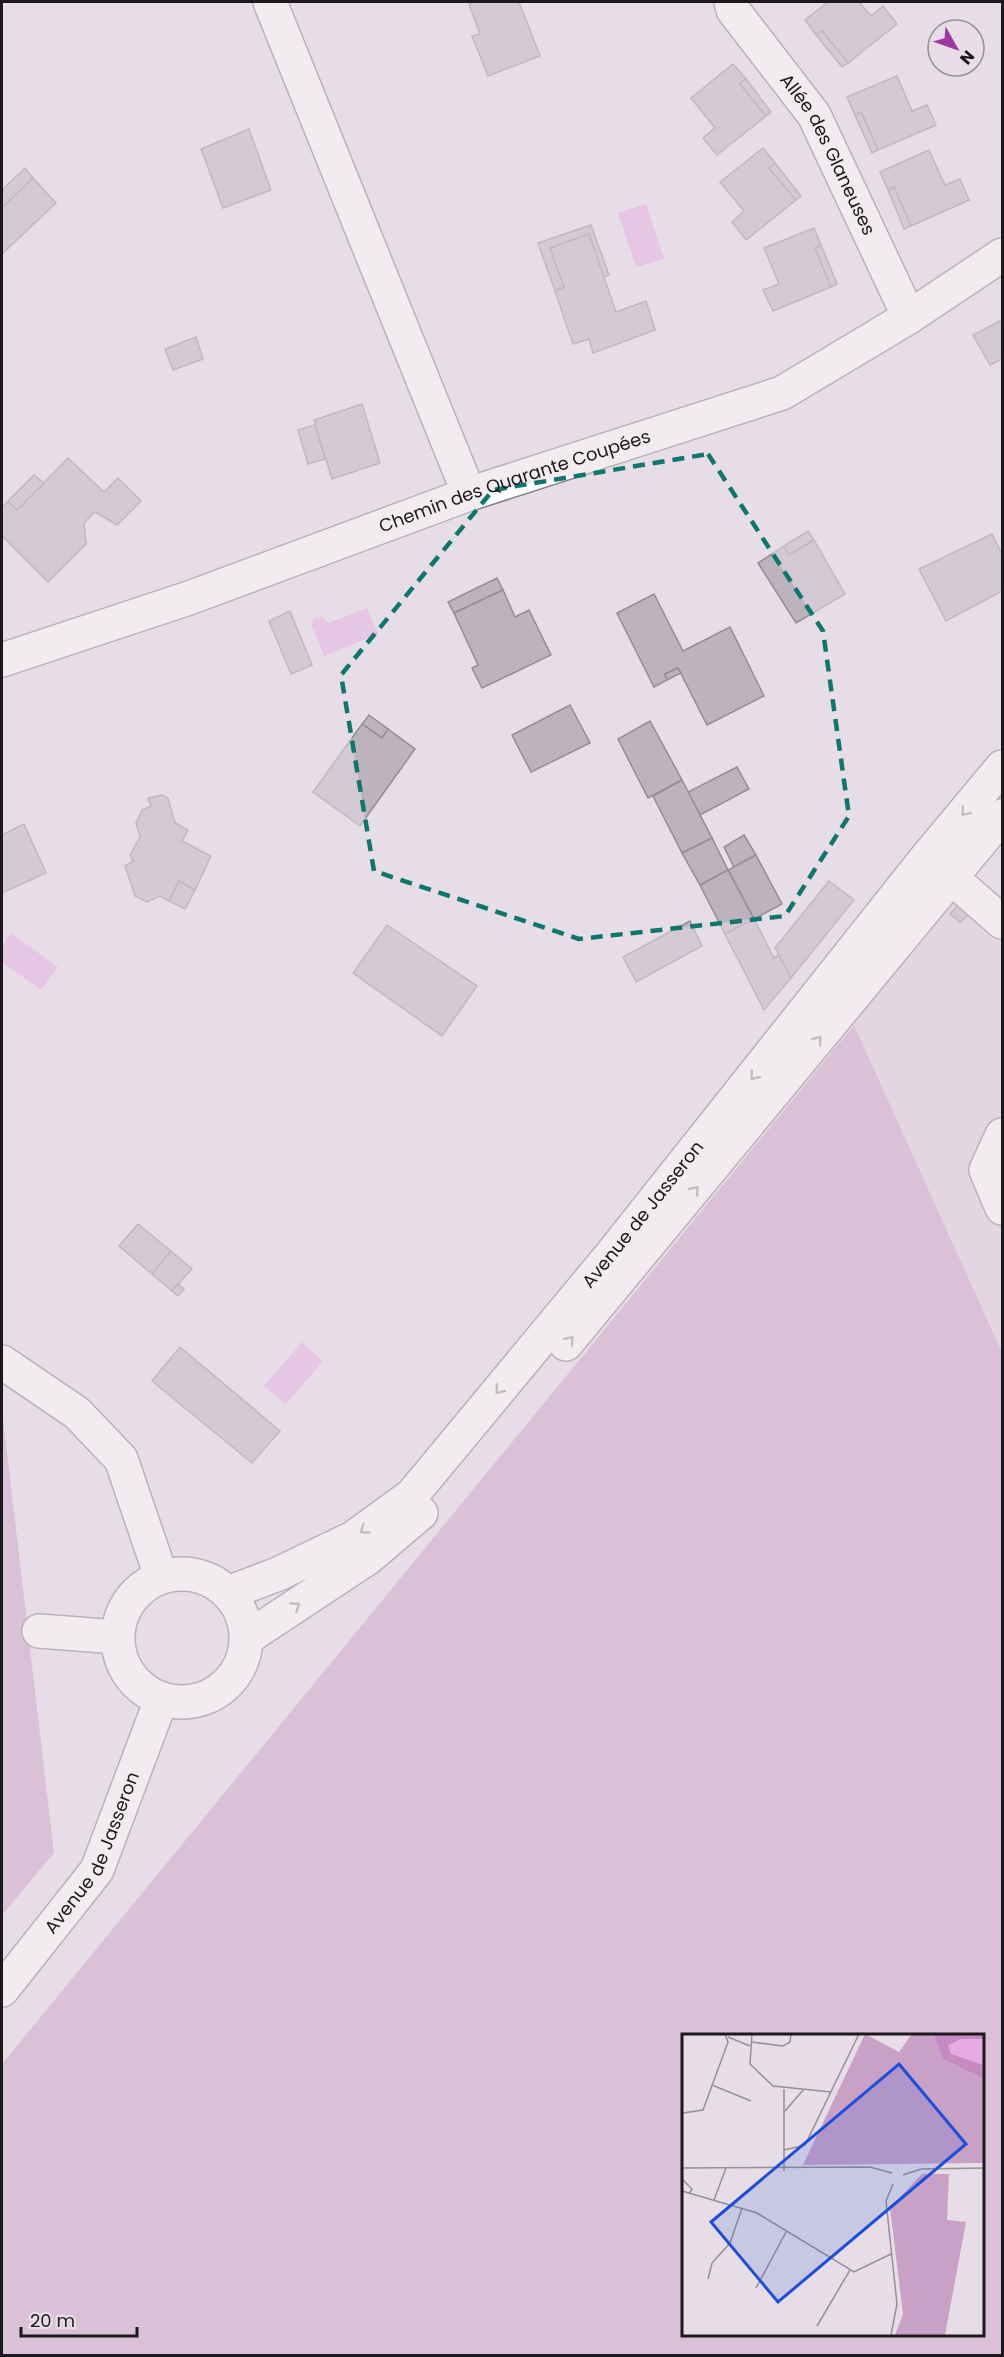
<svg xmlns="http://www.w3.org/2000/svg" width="1004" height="2357" viewBox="0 0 1004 2357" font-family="Poppins,sans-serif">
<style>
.built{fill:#ddcedc}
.green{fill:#c9a1c7;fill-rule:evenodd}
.water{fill:#e7abe4}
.building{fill:#bdb3bc;stroke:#958c95;stroke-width:1.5}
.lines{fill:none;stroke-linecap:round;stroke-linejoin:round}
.minor-casing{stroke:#867d85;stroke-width:36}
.major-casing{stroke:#867d85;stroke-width:36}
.minor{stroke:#fff;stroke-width:33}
.major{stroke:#fff;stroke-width:33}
.oneway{stroke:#999899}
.marked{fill:none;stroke:#0f766e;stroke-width:4.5;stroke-dasharray:12 8;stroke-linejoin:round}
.labels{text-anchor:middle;stroke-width:6;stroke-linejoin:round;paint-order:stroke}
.street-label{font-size:18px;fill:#1c191c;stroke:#e7dde6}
.inset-road{fill:none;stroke:#968f95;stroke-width:1.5}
.view{fill:#1d4ed8;fill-opacity:0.15;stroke:#1d4ed8;stroke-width:3}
.inset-edge{fill:none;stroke:#1c191c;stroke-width:3}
</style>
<rect width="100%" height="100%" fill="#e7dde6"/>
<path class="built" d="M 927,857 L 1002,921 L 1002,1351 L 836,985 Z"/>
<g class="green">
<path d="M 854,1025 L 1002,1352 L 1002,2355 L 2,2355 L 2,2064 ZM 683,2036 L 982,2036 L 982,2334 L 683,2334 Z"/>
<path d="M 2,1410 L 54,1853 L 2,1915 Z"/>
</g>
<g class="water">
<path d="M 646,204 L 664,259 L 636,267 L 618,213 Z"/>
<path d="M 367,608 L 378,634 L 324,656 L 312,627 L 313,619 L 322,616 L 328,623 Z"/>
<path d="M 11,933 L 58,967 L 41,990 L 2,962 L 2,946 Z"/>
<path d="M 302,1342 L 323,1361 L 286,1404 L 264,1386 Z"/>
</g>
<g class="building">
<path d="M 475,2 L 519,2 L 540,56 L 488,76 L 472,36 L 480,34 L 469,4 Z"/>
<path d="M 828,2 L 859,2 L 871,16 L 883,6 L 897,24 L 848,63 L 822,31 L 816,35 L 805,20 Z"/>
<path d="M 822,31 L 848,63 L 842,67 L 816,35 Z"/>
<path d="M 733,64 L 746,79 L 740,84 L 766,116 L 717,155 L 703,138 L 715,128 L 691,98 Z"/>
<path d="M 897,76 L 912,111 L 927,105 L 936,125 L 878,150 L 861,112 L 855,115 L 847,97 Z"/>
<path d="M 746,79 L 771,112 L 766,116 L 740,84 Z"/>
<path d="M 861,112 L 878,150 L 872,153 L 855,115 Z"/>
<path d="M 249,129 L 271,190 L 223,208 L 201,149 Z"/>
<path d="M 763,148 L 775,163 L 769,168 L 796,200 L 746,240 L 732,222 L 744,211 L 720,182 Z"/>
<path d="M 929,150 L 945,185 L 960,179 L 969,200 L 911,226 L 894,187 L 888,190 L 880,172 Z"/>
<path d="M 775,163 L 801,196 L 796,200 L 769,168 Z"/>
<path d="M 25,168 L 33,178 L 2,208 L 2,190 Z"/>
<path d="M 33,178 L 56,203 L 2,254 L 2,208 Z"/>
<path d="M 894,187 L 911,226 L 904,229 L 888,190 Z"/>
<path d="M 591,225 L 609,275 L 603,277 L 589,234 L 550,248 L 564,287 L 555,291 L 538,243 Z"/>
<path d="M 814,228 L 821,245 L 815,248 L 831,287 L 773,311 L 763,290 L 779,284 L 764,248 Z"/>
<path d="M 589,234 L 616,312 L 646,301 L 655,330 L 593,353 L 589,339 L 573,344 L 555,291 L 564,287 L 550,248 Z"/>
<path d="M 821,245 L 837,284 L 831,287 L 815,248 Z"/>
<path d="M 1002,320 L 1002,359 L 990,365 L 973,335 Z"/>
<path d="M 196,337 L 203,359 L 173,370 L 165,349 Z"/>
<path d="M 362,404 L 380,463 L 332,479 L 314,420 Z"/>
<path d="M 315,425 L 325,459 L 308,464 L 298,430 Z"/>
<path d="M 68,458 L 104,492 L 118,478 L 141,501 L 117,525 L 95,512 L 84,523 L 86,544 L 48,582 L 2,536 L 2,508 L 8,501 L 17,510 Z"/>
<path d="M 34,475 L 44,483 L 17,510 L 8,501 Z"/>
<path d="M 808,531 L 814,540 L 789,555 L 784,546 Z"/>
<path d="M 992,534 L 1002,554 L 1002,591 L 946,621 L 919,569 Z"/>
<path d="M 814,540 L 845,594 L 796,623 L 758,563 L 784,546 L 789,555 Z"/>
<path d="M 497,578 L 503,590 L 454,613 L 448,602 Z"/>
<path d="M 503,590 L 515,617 L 529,610 L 551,655 L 482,688 L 472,668 L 478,665 L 454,613 Z"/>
<path d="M 654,594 L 683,651 L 730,627 L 764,696 L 707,725 L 678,668 L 665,674 L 667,680 L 654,687 L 617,613 Z"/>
<path d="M 290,611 L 312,665 L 291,674 L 269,621 Z"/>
<path d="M 678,668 L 681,673 L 667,680 L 665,674 Z"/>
<path d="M 570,705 L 590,743 L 531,772 L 512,735 Z"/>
<path d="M 369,715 L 388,729 L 382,738 L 362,724 Z"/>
<path d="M 650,721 L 682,780 L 648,798 L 618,739 Z"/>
<path d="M 362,724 L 382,738 L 388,729 L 415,749 L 360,826 L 313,792 Z"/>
<path d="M 737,767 L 749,789 L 700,815 L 688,792 Z"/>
<path d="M 682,780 L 712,838 L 682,853 L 653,796 Z"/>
<path d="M 162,795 L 168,798 L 175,823 L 188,830 L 182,841 L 211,856 L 195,890 L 179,881 L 169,901 L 160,896 L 147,902 L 135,896 L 125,866 L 133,861 L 130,855 L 140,837 L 136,823 L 142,810 L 151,806 L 148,798 Z"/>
<path d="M 24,824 L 46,873 L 2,893 L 2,835 Z"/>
<path d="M 744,835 L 756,855 L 734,867 L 724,847 Z"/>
<path d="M 712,838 L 728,870 L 700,885 L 682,853 Z"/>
<path d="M 756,855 L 782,904 L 754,919 L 728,870 Z"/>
<path d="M 728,870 L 754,919 L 725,934 L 700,885 Z"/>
<path d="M 179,881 L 195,890 L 185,909 L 169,901 Z"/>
<path d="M 829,881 L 854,900 L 791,978 L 775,948 Z"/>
<path d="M 960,903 L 971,912 L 960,922 L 950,914 Z"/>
<path d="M 754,919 L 774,958 L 779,955 L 791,978 L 764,1010 L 725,934 Z"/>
<path d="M 690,921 L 702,946 L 636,982 L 623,957 Z"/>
<path d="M 387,925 L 477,986 L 442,1036 L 353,973 Z"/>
<path d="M 138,1224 L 171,1251 L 152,1274 L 119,1246 Z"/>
<path d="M 171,1251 L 192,1269 L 172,1291 L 152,1274 Z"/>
<path d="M 178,1284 L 184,1289 L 178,1296 L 172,1291 Z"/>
<path d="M 180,1347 L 280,1431 L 252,1463 L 152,1381 Z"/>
</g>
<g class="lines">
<g class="minor-casing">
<g id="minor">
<path d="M 270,2 L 469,494"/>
<path id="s1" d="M 731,2 L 733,10 L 814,115 L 909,317"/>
<path id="s2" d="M 2,660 L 189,598 L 469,494 L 782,393 L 909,317 L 1002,255"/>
<path d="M 931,860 L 1002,922"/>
<path d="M 1002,1135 L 986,1170 L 1002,1208"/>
<path d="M 2,1362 L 77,1413 L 121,1459 L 161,1576"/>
<path d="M 39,1631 L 117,1637"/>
</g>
</g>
<g class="major-casing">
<g id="major">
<path d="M 566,1344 L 1002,816"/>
<circle cx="182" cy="1638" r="64"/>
<path id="s3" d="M 228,1593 L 278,1574 L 353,1538 L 412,1495 L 611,1255 L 927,857 L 1002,767"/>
<path d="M 247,1638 L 368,1558 L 421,1513"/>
<path id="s4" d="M 2,1990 L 97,1870 L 161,1700"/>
</g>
</g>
<use href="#minor" class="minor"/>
<use href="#major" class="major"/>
</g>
<defs><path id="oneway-chevron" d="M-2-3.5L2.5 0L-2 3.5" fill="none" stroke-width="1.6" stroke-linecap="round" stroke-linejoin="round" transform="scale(1.5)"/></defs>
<g class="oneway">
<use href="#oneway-chevron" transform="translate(965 812) rotate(130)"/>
<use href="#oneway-chevron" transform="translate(818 1040) rotate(-51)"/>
<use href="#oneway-chevron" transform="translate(754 1076) rotate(129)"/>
<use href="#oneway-chevron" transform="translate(695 1190) rotate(-51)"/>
<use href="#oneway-chevron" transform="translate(570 1340) rotate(-50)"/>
<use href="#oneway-chevron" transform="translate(499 1390) rotate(130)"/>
<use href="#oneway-chevron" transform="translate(364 1530) rotate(144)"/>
<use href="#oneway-chevron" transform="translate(296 1606) rotate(-33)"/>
</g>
<path d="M0 0H1004V2357H0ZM 708,454 L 823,631 L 849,816 L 785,916 L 579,939 L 374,871 L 341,675 L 493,490 Z" fill="#e7dde6" fill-opacity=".55" fill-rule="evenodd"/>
<path class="marked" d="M 708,454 L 823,631 L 849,816 L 785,916 L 579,939 L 374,871 L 341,675 L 493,490 Z"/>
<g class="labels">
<g class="street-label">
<text dy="6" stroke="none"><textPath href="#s1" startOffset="182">Allée des Glaneuses</textPath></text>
<text dy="6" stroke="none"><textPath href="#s2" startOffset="543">Chemin des Quarante Coupées</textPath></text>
<text dy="6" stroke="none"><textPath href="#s3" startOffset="573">Avenue de Jasseron</textPath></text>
<text dy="6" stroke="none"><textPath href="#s4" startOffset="166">Avenue de Jasseron</textPath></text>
</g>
</g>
<g transform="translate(682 2034)">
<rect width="302" height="302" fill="#e7dde6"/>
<path d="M 183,0 L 217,18 L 230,0 L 251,0 L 261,25 L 301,45 L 301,129 L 121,131 ZM 240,140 L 267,140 L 265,186 L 284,188 L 263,301 L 213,301 L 221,280 L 208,174 Z" fill="#c9a1c7"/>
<path d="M 251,0 L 301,0 L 301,45 L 261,25 Z" fill="#c48ac1"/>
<path d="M 279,5 L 301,5 L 301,31 L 269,20 L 266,11 Z" fill="#e7abe4"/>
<path class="inset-road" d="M 70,0 L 68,30 L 91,52 L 149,58M 46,3 L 68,12M 69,8 L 101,12 L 108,8 L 109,0M 30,51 L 69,67M 102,55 L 102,137M 103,77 L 122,55M 1,79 L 21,76 L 46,8 L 43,0M 102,116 L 123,111 L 177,0M 0,134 L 188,133 L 210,139M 221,141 L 239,135 L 302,134M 0,145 L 10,155 L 7,160M 0,157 L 75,179 L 172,238 L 209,220M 32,166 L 44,134M 26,245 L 30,229 L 48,209 L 60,174M 74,254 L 104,198M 135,292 L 168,236M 209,301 L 215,270 L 204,167 L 211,150"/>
<path class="view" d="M 217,30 L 284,110 L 96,268 L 29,188 Z"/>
<rect width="302" height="302" class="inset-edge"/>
</g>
<rect width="1004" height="2357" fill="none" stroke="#1c191c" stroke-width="6"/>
<g transform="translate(956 48) rotate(130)"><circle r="28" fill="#e7dde6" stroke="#968f95" stroke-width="1.5"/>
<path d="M0-4.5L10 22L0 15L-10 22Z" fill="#9e399e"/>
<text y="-9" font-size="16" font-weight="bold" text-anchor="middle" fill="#1c191c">N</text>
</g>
<path d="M21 2327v9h116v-9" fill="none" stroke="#1c191c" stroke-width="3"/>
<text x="30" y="2327" font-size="18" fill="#1c191c" stroke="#e7dde6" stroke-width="4.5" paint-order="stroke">20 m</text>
</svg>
